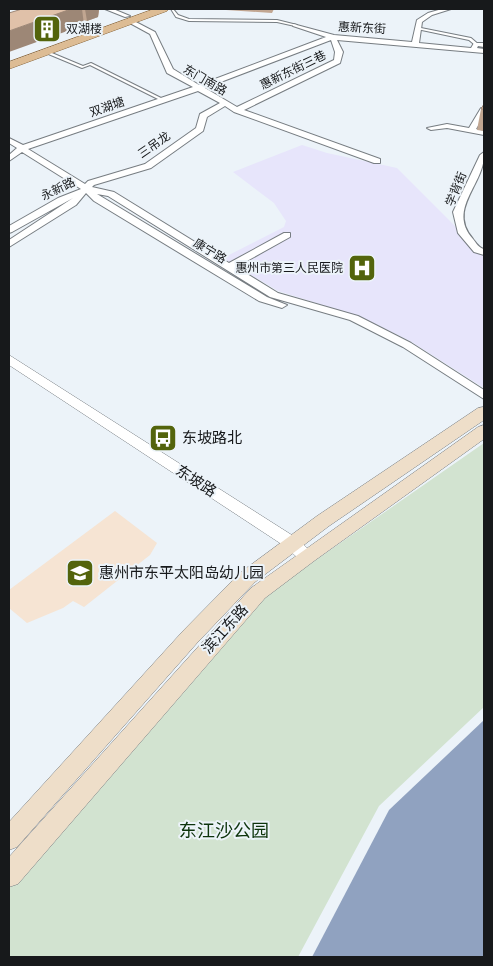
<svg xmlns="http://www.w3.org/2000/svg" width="493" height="966" viewBox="0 0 493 966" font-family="Figtree,'Noto Sans SC',sans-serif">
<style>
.education{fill:#f6e4d3}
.medical{fill:#e7e5fb}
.green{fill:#d2e3d0}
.water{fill:#90a2c0}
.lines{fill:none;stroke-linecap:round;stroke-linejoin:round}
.service-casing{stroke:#777d82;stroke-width:2}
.minor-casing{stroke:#777d82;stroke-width:2}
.tertiary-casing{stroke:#777d82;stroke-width:1}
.secondary-casing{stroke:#777d82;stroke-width:1}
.primary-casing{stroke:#89663b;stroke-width:1}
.service{fill:#fff;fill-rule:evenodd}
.minor{fill:#fff;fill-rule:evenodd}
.tertiary{fill:#fff;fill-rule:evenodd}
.secondary{fill:#eedec9;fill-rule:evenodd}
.primary{fill:#ddbc94;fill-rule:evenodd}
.wall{fill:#c1a691}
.shaded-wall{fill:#9d8776}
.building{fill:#e0c1a9;stroke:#9d8776}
.labels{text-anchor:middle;stroke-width:4;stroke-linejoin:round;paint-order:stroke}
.far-street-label{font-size:12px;fill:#17191b;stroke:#ecf3f9}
.far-poi-label{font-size:12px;fill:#17191b;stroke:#ecf3f9;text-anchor:start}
.poi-label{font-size:15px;fill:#17191b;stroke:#ecf3f9;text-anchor:start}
.street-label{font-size:15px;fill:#17191b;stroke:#ecf3f9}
.near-park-label{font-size:18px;fill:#0d340c;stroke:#ecf3f9}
</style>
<rect width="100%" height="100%" fill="#ecf3f9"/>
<path class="education" d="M 115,511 L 157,543 L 150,555 L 84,607 L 73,601 L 63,608 L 27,623 L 9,608 L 9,590 Z"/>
<path class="medical" d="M 302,145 L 327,153 L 397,168 L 454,225 L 475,252 L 484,256 L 484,388 L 410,341 L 361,317 L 278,291 L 223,258 L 284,227 L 286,221 L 274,203 L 233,172 Z"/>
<path class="green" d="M 484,443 L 484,707 L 379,806 L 298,957 L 9,957 L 9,885 L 267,594 Z"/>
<path class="water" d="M 484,720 L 484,957 L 312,957 L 389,810 Z"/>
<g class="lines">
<g class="service-casing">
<g id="service">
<path d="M 171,9 L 173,9 L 178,15 L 189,19 L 277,20 L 297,25 L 295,26 L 277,22 L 189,21 L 176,17 Z"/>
<path d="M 416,27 L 471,38 L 478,44 L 475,45 L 469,40 L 417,29 L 416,29 Z"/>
<path d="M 47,51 L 83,66 L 91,63 L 165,100 L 162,101 L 90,65 L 82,68 L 46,53 L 45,52 Z"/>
</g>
</g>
<g class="minor-casing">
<g id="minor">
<path d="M 105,9 L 113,9 L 130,16 L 125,17 Z"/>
<path d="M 442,9 L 451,9 L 432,15 L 422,22 L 419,43 L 471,48 L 474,43 L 484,43 L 484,47 L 478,46 L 477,48 L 484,49 L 484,53 L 337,40 L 343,52 L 340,63 L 244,110 L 380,159 L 380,163 L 374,163 L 234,112 L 225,106 L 207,117 L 203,131 L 151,168 L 94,185 L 92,187 L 114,192 L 229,263 L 284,233 L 290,233 L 290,237 L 236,267 L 278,293 L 358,316 L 411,343 L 484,390 L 484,399 L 403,347 L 350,320 L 270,297 L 108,196 L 97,194 L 267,297 L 287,305 L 282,308 L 259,301 L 94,201 L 86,193 L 76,205 L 9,247 L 9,240 L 73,198 L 12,232 L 9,233 L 9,226 L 58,198 L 81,189 L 22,152 L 9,161 L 9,155 L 17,148 L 9,143 L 9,138 L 23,145 L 193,87 L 167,73 L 150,34 L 128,22 L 128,20 L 132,20 L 155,32 L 173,69 L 199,85 L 326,37 L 293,26 L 293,24 L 334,35 L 412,42 L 417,20 L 428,13 ZM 331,40 L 335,52 L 334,60 L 237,107 L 205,88 ZM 198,91 L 220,103 L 200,114 L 196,128 L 145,164 L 88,181 L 85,184 L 28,149 Z"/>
<path d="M 481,108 L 484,108 L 484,116 L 476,129 L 484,131 L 484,135 L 447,128 L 431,130 L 427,128 L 447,124 L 469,128 Z"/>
<path d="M 484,152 C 486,184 446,208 473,239 C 476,243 479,248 484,249 L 484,255 L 474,252 L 458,233 L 453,212 L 480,155 Z"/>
</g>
</g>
<g class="tertiary-casing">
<path id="tertiary" d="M 9,355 L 298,539 L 315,556 L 313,560 C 301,564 294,554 286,547 L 9,365 Z"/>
</g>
<g class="secondary-casing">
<g id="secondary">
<path d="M 484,407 L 484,420 L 329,526 L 255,582 L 197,643 L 17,847 L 9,850 L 9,822 L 183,631 L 241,572 L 317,516 L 478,408 Z"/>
<path d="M 484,425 L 484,439 L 314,561 L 265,598 L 18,884 L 9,887 L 9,857 L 251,588 L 478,427 Z"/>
</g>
</g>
<g class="primary-casing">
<path id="primary" d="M 154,9 L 168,9 L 167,11 L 9,69 L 9,62 Z"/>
</g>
<use href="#service" class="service"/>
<use href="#minor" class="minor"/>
<use href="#tertiary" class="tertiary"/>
<use href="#secondary" class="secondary"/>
<use href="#primary" class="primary"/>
</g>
<g class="wall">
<path d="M 22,9 L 99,9 L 99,11 L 98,17 L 87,21 L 83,20 L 84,25 Z"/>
<path d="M 225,9 L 274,9 L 272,13 L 226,10 Z"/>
<path d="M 484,104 L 484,131 L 477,130 L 481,109 Z"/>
</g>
<g class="shaded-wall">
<path d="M 71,9 L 82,9 L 84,25 L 9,52 L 9,31 Z"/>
<path d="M 85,9 L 99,9 L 98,17 L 87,21 Z"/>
</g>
<g class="building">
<path d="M 22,9 L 71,9 L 9,31 L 9,13 Z"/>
<path d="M 484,104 L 484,109 L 481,109 Z"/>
</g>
<defs>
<g id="building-square" transform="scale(1.4375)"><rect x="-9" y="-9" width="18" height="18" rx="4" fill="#53640c" stroke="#ecf3f9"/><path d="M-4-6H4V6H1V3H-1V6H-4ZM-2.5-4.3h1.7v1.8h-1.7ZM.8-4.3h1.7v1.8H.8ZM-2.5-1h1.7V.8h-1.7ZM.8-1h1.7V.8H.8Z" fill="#fff"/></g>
<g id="hospital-square" transform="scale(1.4375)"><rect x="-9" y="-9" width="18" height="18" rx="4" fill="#53640c" stroke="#ecf3f9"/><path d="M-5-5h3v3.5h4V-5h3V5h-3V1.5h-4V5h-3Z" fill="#fff"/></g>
<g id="bus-square" transform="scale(1.4375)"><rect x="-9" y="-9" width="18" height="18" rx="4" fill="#53640c" stroke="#ecf3f9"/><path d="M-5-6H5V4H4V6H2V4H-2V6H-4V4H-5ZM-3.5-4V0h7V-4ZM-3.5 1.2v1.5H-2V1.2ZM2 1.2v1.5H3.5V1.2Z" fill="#fff"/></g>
<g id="school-square" transform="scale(1.4375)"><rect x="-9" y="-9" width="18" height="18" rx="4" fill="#53640c" stroke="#ecf3f9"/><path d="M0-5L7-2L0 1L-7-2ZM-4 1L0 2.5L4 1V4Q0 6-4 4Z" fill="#fff"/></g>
</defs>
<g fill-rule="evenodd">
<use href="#building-square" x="47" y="29"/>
<use href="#hospital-square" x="362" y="268"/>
<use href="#bus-square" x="163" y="438"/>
<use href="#school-square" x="80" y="573"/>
</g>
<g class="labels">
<g class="far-street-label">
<text transform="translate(362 28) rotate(3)" y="4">惠新东街</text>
<text transform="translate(293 70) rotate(-26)" y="4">惠新东街三巷</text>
<text transform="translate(205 80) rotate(30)" y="4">东门南路</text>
<text transform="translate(107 107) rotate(-19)" y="4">双湖塘</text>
<text transform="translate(154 145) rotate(-35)" y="4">三吊龙</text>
<text transform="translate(58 189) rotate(-26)" y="4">永新路</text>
<text transform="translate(456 189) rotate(-68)" y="4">学背街</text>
<text transform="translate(210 251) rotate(31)" y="4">康宁路</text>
</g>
<g class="far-poi-label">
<text x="66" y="33">双湖楼</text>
<text x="343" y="272" text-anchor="end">惠州市第三人民医院</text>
</g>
<g class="poi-label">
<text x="182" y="443">东坡路北</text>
<text x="99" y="578">惠州市东平太阳岛幼儿园</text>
</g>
<g class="street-label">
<text transform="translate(196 481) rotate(33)" y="5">东坡路</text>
<text transform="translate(225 629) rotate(-48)" y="5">滨江东路</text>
</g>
<g class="near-park-label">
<text x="224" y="837">东江沙公园</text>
</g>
</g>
<rect width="493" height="966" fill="none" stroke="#17191b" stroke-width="20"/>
</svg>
